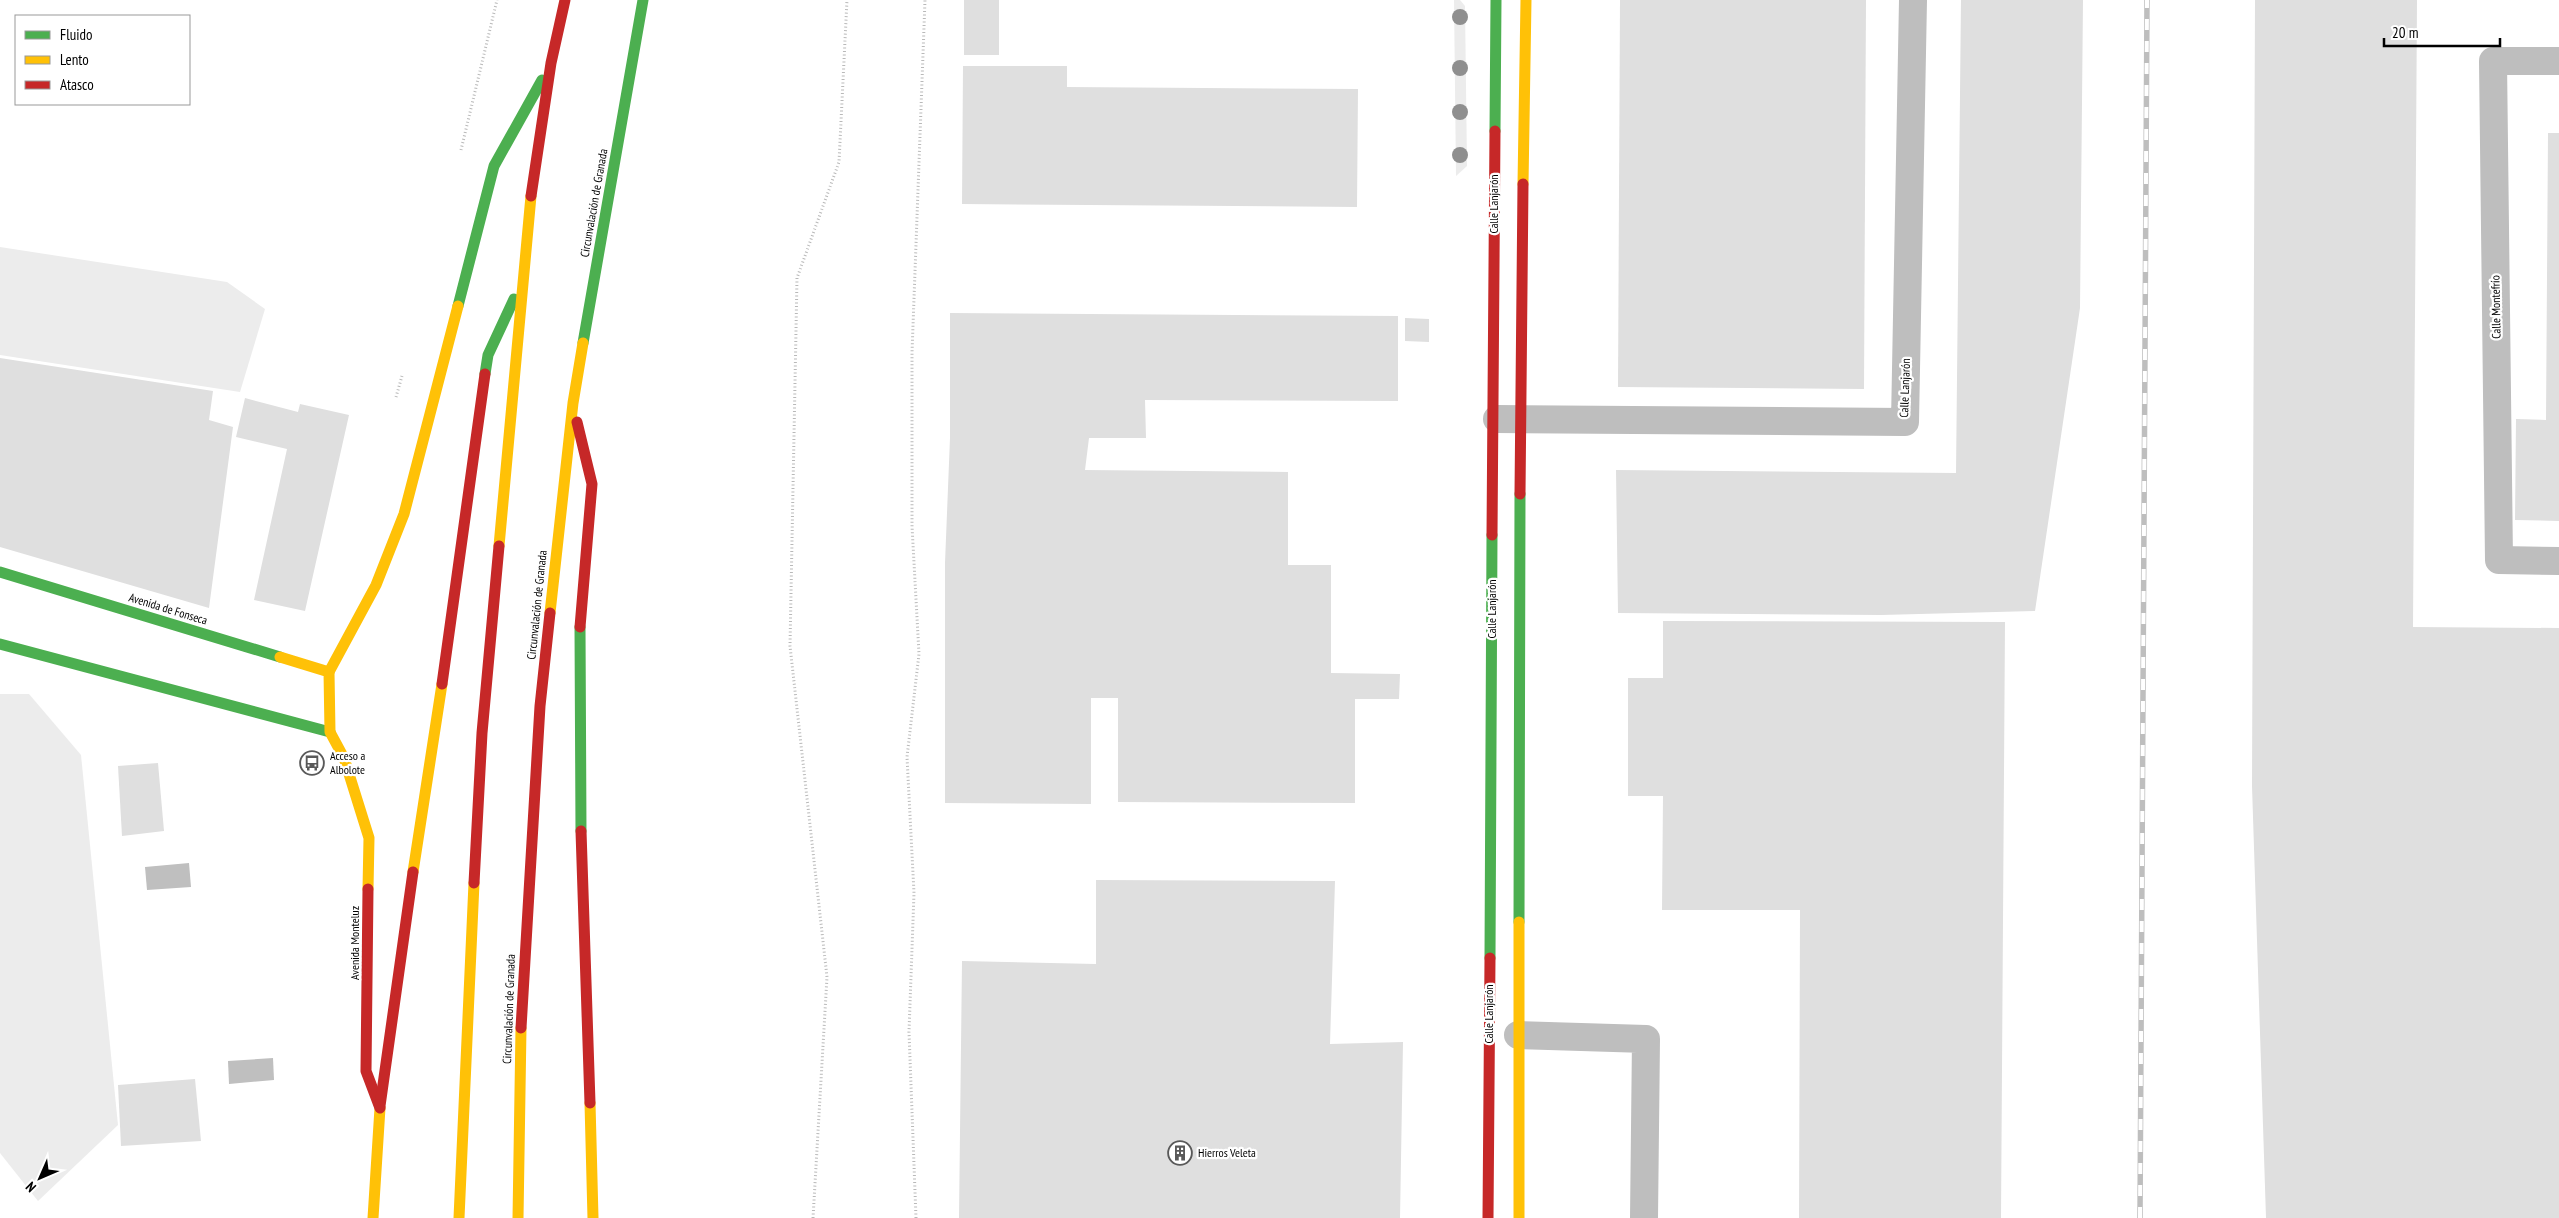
<svg xmlns="http://www.w3.org/2000/svg" width="2559" height="1218" viewBox="0 0 2559 1218" font-family="'PT Sans Narrow',sans-serif">
<style>
.green{fill:#ececec}
.water{fill:#bfbfbf}
.building{fill:#dfdfdf}
.lines{fill:none;stroke-linecap:round;stroke-linejoin:round}
.path{stroke:#b9b9b9;stroke-width:3;stroke-dasharray:1 2.5;stroke-linecap:butt}
.street{stroke:#bebebe;stroke-width:28}
.fast{stroke:#4caf50;stroke-width:11}
.slow{stroke:#ffc107;stroke-width:11}
.jam{stroke:#c62828;stroke-width:11}
.rail-casing{stroke:#bebebe;stroke-width:5.5}
.rail{stroke:#fff;stroke-width:4;stroke-dasharray:11;stroke-linecap:butt}
.tree{fill:#8f8f8f}
.labels{text-anchor:middle;stroke-width:4.5;stroke-linejoin:round;paint-order:stroke}
.street-label{font-size:12px;fill:#000;stroke:#fff}
.poi-label{font-size:12px;fill:#000;stroke:#fff;text-anchor:start}
</style>
<rect width="100%" height="100%" fill="#fff"/>
<g class="green">
<path d="M 1454,0 L 1460,0 L 1465,6 L 1467,166 L 1456,176 Z"/>
<path d="M 0,247 L 227,282 L 265,309 L 240,392 L 0,355 Z"/>
<path d="M 0,694 L 29,694 L 81,755 L 118,1125 L 38,1201 L 0,1153 Z"/>
</g>
<g class="water">
<path d="M 189,863 L 191,887 L 147,890 L 145,867 Z"/>
<path d="M 273,1058 L 274,1080 L 229,1084 L 228,1061 Z"/>
</g>
<g class="building">
<rect x="964" y="0" width="35" height="55"/>
<path d="M 1620,0 L 1866,0 L 1864,389 L 1618,387 Z"/>
<path d="M 1961,0 L 2083,0 L 2080,308 L 2035,611 L 1881,615 L 1618,613 L 1616,470 L 1956,473 Z"/>
<path d="M 2255,0 L 2417,0 L 2413,627 L 2559,628 L 2559,1218 L 2266,1218 L 2252,786 Z"/>
<path d="M 963,66 L 1067,66 L 1067,87 L 1358,89 L 1357,207 L 962,204 Z"/>
<path d="M 2548,133 L 2559,133 L 2559,521 L 2515,520 L 2516,419 L 2546,420 Z"/>
<path d="M 950,313 L 1398,316 L 1398,401 L 1145,400 L 1146,438 L 1089,438 L 1085,470 L 1288,472 L 1288,565 L 1331,565 L 1331,673 L 1400,674 L 1399,699 L 1355,699 L 1355,803 L 1118,802 L 1118,698 L 1091,698 L 1091,804 L 945,803 L 945,563 L 950,438 Z"/>
<path d="M 1405,318 L 1429,319 L 1429,342 L 1405,341 Z"/>
<path d="M 0,358 L 213,391 L 209,420 L 233,427 L 209,608 L 0,547 Z"/>
<path d="M 245,398 L 298,412 L 300,404 L 349,415 L 305,611 L 254,600 L 287,449 L 236,437 Z"/>
<path d="M 1663,621 L 2005,622 L 2001,1218 L 1799,1218 L 1800,910 L 1662,910 L 1663,796 L 1628,796 L 1628,678 L 1663,678 Z"/>
<path d="M 158,763 L 164,831 L 122,836 L 118,766 Z"/>
<path d="M 1096,880 L 1335,881 L 1330,1044 L 1403,1042 L 1400,1218 L 959,1218 L 962,961 L 1096,964 Z"/>
<path d="M 195,1079 L 201,1141 L 121,1146 L 118,1085 Z"/>
</g>
<g class="lines">
<g class="path">
<path d="M 461,150 L 497,0"/>
<path d="M 396,397 L 402,376"/>
<path d="M 813,1218 L 827,977 L 790,646 L 797,278 L 839,162 L 847,0"/>
<path d="M 916,1218 L 909,1032 L 914,893 L 907,757 L 919,654 L 912,526 L 912,353 L 925,0"/>
</g>
<g class="street">
<path d="M 2559,61 L 2493,61 L 2499,560 L 2559,561"/>
<path d="M 1497,419 L 1905,422 L 1913,0"/>
<path d="M 1518,1035 L 1646,1039 L 1644,1218"/>
</g>
<g class="fast">
<path d="M 1495,131 L 1496,0"/>
<path d="M 458,306 L 494,166 L 542,80"/>
<path d="M 583,343 L 643,0"/>
<path d="M 485,374 L 488,355 L 514,299"/>
<path d="M 0,572 L 280,657"/>
<path d="M 580,627 L 581,831"/>
<path d="M 0,644 L 330,732"/>
<path d="M 1519,922 L 1520,494"/>
<path d="M 1490,958 L 1492,535"/>
</g>
<g class="slow">
<path d="M 1523,184 L 1526,0"/>
<path d="M 499,546 L 531,196"/>
<path d="M 550,613 L 573,403 L 583,343"/>
<path d="M 280,657 L 329,672 L 330,732 L 344,758 L 369,838 L 368,889"/>
<path d="M 329,672 L 376,585 L 404,514 L 458,306"/>
<path d="M 413,872 L 442,684"/>
<path d="M 590,1103 L 593,1218"/>
<path d="M 373,1218 L 380,1108"/>
<path d="M 459,1218 L 474,883"/>
<path d="M 518,1218 L 521,1028"/>
<path d="M 1519,1218 L 1519,922"/>
</g>
<g class="jam">
<path d="M 531,196 L 551,63 L 565,0"/>
<path d="M 577,422 L 592,484 L 580,627"/>
<path d="M 1520,494 L 1523,184"/>
<path d="M 1492,535 L 1495,131"/>
<path d="M 442,684 L 485,374"/>
<path d="M 581,831 L 590,1103"/>
<path d="M 474,883 L 482,733 L 499,546"/>
<path d="M 368,889 L 366,1071 L 380,1108"/>
<path d="M 521,1028 L 540,706 L 550,613"/>
<path d="M 380,1106 L 413,872"/>
<path d="M 1488,1218 L 1490,958"/>
</g>
<g class="rail-casing">
<path id="rail" d="M 2140,1218 L 2147,0"/>
</g>
<use href="#rail" class="rail"/>
</g>
<g class="tree">
<circle cx="1460" cy="17" r="8"/>
<circle cx="1460" cy="68" r="8"/>
<circle cx="1460" cy="112" r="8"/>
<circle cx="1460" cy="155" r="8"/>
</g>
<defs>
<g id="bus-ring" transform="scale(1.25)"><circle r="9.5" fill="#fff" stroke="#595959" stroke-width="1.5"/><path d="M-5-6H5V4H4V6H2V4H-2V6H-4V4H-5ZM-3.5-4V0h7V-4ZM-3.5 1.2v1.5H-2V1.2ZM2 1.2v1.5H3.5V1.2Z" fill="#595959"/></g>
<g id="building-ring" transform="scale(1.25)"><circle r="9.5" fill="#fff" stroke="#595959" stroke-width="1.5"/><path d="M-4-6H4V6H1V3H-1V6H-4ZM-2.5-4.3h1.7v1.8h-1.7ZM.8-4.3h1.7v1.8H.8ZM-2.5-1h1.7V.8h-1.7ZM.8-1h1.7V.8H.8Z" fill="#595959"/></g>
</defs>
<g fill-rule="evenodd">
<use href="#bus-ring" x="312" y="763"/>
<use href="#building-ring" x="1180" y="1153"/>
</g>
<g class="labels">
<g class="street-label">
<text transform="translate(594 203) rotate(-80)" y="4">Circunvalación de Granada</text>
<text transform="translate(1494 204) rotate(-90)" y="4">Calle Lanjarón</text>
<text transform="translate(2496 307) rotate(-91)" y="4">Calle Montefrío</text>
<text transform="translate(1905 388) rotate(-88)" y="4">Calle Lanjarón</text>
<text transform="translate(537 605) rotate(-84)" y="4">Circunvalación de Granada</text>
<text transform="translate(168 609) rotate(17)" y="4">Avenida de Fonseca</text>
<text transform="translate(1492 609) rotate(-90)" y="4">Calle Lanjarón</text>
<text transform="translate(355 943) rotate(-90)" y="4">Avenida Monteluz</text>
<text transform="translate(509 1009) rotate(-88)" y="4">Circunvalación de Granada</text>
<text transform="translate(1489 1014) rotate(-90)" y="4">Calle Lanjarón</text>
</g>
<g class="poi-label">
<text x="330" y="760">Acceso a<tspan x="330" dy="14">Albolote</tspan></text>
<text x="1198" y="1157">Hierros Veleta</text>
</g>
</g>
<rect x="15" y="15" width="175" height="90" fill="#ffffff" stroke="#999999"/>
<rect x="25" y="31" width="25" height="8" fill="#4caf50" stroke="#999999"/>
<text x="60" y="40" font-size="15" fill="#000000">Fluido</text>
<rect x="25" y="56" width="25" height="8" fill="#ffc107" stroke="#999999"/>
<text x="60" y="65" font-size="15" fill="#000000">Lento</text>
<rect x="25" y="81" width="25" height="8" fill="#c62828" stroke="#999999"/>
<text x="60" y="90" font-size="15" fill="#000000">Atasco</text>
<g transform="translate(40 1178) rotate(225)" stroke="#ffffff" stroke-width="4" paint-order="stroke">
<path d="M0-4L9 19L0 12L-9 19Z" fill="#000000"/>
<text y="-8" font-size="14" font-weight="bold" text-anchor="middle" fill="#000000">N</text>
</g>
<path d="M2384 38v8h116v-8" fill="none" stroke="#000000" stroke-width="2.5"/>
<text x="2392" y="38" font-size="15" fill="#000000" stroke="#ffffff" stroke-width="4" paint-order="stroke">20 m</text>
</svg>
